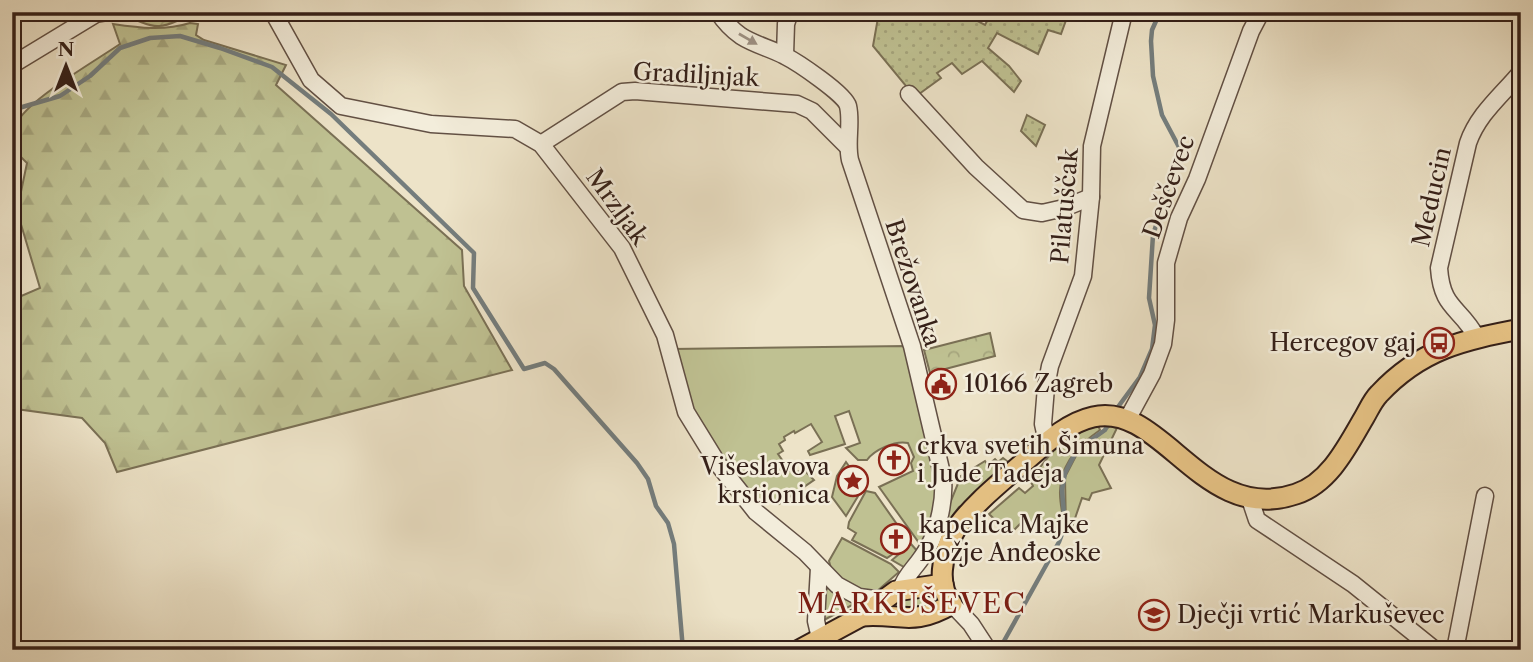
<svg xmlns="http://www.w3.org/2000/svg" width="1533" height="662" viewBox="0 0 1533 662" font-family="'Libre Caslon Text',serif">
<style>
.grass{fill:#bfc192;stroke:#7a7055;stroke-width:2}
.forest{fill:url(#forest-firs);stroke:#7a7055;stroke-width:2}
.park{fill:url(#park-crowns);stroke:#7a7055;stroke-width:2}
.garden{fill:url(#garden-dots);stroke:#7a7055;stroke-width:2}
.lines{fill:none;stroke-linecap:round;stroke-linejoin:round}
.stream{stroke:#747d7d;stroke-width:4.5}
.minor-casing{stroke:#625044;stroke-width:19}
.major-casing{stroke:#341f18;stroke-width:23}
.minor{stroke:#f3eddb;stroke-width:16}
.major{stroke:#e6c284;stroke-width:19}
.oneway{fill:#9d9083}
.labels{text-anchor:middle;stroke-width:5;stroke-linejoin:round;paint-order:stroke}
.street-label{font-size:24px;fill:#341f18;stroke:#f3eddb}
.poi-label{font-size:24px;fill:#341f18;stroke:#f3eddb;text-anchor:start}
.quarter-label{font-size:28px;letter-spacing:2px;fill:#7a1f14;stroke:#f3eddb}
</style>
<defs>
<pattern id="forest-firs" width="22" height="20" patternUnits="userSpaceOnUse" patternTransform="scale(1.75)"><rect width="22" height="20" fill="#bfc192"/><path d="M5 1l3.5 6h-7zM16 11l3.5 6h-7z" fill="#a5a57d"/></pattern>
<pattern id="park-crowns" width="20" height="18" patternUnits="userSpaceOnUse" patternTransform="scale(1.75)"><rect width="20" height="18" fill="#bfc192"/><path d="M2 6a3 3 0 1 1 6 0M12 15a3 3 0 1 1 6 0" fill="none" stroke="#a5a57d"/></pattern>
<pattern id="garden-dots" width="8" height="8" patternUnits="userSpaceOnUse" patternTransform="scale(1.75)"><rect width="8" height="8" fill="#bfc192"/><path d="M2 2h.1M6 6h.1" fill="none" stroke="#a5a57d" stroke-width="1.8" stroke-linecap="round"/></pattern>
</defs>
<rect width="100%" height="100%" fill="#ede3c8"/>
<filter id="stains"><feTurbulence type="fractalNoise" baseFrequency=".00286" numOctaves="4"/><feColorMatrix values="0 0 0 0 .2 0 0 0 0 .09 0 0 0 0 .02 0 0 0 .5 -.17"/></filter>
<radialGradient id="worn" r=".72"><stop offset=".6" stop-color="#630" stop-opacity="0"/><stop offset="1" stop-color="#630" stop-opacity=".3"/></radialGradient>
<g class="grass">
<path d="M 906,346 L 937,488 L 933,515 L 922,547 L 879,487 L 913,471 L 911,463 L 914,457 L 908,443 C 895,440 874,450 867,460 L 858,460 L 846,448 L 860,443 L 849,411 L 835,416 L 845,444 L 810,455 L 808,451 L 822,442 L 811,424 L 795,433 L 794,431 L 784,437 L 785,440 L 779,444 L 783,451 L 778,454 L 790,471 L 806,472 L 814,480 L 779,504 L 767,496 L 759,506 L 748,496 L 696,418 L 673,349 Z"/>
<path d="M 1097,423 L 1100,430 C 1078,445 1059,465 1060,494 C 1060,506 1064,516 1063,528 L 1033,524 L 1026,518 L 1010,534 L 989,514 L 1019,488 L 1025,493 L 1033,486 L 1030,480 L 1057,446 Z"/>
<path d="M 1110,426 L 1117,428 L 1099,465 L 1111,488 L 1092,493 L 1089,500 L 1082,498 L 1071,530 L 1066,528 L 1065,477 L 1078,452 Z"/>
<path d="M 1003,458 L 1008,462 L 1005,466 L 968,502 L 959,507 L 950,519 L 944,518 L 961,476 L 985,461 L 988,465 L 995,459 L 998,462 Z"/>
<path d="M 846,462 L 856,476 L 847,479 L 848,484 L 852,486 L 860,482 L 863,488 L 846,516 L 832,497 L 837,476 Z"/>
<path d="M 866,491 L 875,493 L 908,540 L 907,541 L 892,527 L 885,529 L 884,537 L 897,551 L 887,558 L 852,540 L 856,533 L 848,528 L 849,522 Z"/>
<path d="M 842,538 L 891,564 L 899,572 L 876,592 L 859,591 L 832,572 L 829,561 Z"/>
<path d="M 911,544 L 919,553 L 904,567 L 892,560 Z"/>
<path d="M 829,588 L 840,597 L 856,603 L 824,620 L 821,613 L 822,590 Z"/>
<path d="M 918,596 L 926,601 L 924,608 L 906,609 L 900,605 L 900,597 Z"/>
</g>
<path class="forest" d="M 190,23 L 198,24 L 196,35 L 204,40 L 286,65 L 276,85 L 462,250 L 464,286 L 512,370 L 117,472 L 105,443 L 82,418 L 16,409 L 12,403 L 12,300 L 40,288 L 17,211 L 27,163 L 12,148 C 12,138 13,130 18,121 C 31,98 95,61 120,44 L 113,24 C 140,28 164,31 190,23 Z"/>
<g class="park">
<path d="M 197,12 L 198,14 C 182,16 172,26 159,26 C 151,27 142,22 135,20 L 136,13 Z"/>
<path d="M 990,333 L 995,356 L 930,373 L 924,350 Z"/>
</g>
<g class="garden">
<path d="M 879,12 L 960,12 L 985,25 L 992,12 L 1069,12 L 1061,34 L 1048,30 L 1038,54 L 997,33 L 988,48 L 1009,66 L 1021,81 L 1014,92 L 982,61 L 962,74 L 952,63 L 937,73 L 941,78 L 915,97 L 873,46 Z"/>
<path d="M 1027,115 L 1045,125 L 1036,146 L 1021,131 Z"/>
</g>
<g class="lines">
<g class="stream">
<path d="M 12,110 L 60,96 L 90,76 L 120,48 L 150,38 L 180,36 L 220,48 L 272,67 L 331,114 L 474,253 L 473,288 L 524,369 L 545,363 L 554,369 L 637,463 L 648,479 L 656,506 L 668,523 L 674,544 L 683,650"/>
<path d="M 1115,411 L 1140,377 L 1152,349 L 1155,325 L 1149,298 L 1153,235 L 1180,149 L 1162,115 L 1153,76 L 1151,41 L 1152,30 L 1160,12"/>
<path d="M 999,650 L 1059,542 L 1065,526 L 1062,490 L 1065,473 L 1077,450 L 1105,430 L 1109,422"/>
</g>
<g class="minor-casing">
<g id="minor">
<path d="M 273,12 L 311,80 L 341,106 L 431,124 L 515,129 L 541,144 L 622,248 L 665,335 L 686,412 L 718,464 L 756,512 L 805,552 L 837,585 L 859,597 L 882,600"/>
<path d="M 718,12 C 724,21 731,29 741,36 C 755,45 770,48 785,56 C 797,62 845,94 848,106 C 852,123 846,142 850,160 L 912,346 L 943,478 C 945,503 937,537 922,557 C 914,569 905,576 901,589"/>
<path d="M 785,55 L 786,24 L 790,12"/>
<path d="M 12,65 L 96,14 L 108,12"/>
<path d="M 909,94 L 976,167 L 1023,210 L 1042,213 L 1064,208 L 1091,197"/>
<path d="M 541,144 L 622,92 L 635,91 L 797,104 L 812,111 L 847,146"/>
<path d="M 1477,338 C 1460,306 1442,310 1439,268 L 1468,143 C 1478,114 1501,96 1521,72"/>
<path d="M 1127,420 L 1152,374 L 1163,344 L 1166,320 L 1166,263 L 1179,218 L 1197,179 L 1251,31 L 1261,12"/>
<path d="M 1047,442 L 1043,424 L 1046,387 L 1050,366 L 1083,276 L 1091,197 L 1092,146 L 1124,12"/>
<path d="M 1250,499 L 1257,520 L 1353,584 L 1435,650"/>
<path d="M 819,568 L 816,621 L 820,638"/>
<path d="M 952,604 L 971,624 L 988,650"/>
<path d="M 1455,650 L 1485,496"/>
</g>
</g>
<g class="major-casing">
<g id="major">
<path d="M 862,616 C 902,613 912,627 952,604 C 936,585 942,556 953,534 C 965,511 1002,481 1023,463 C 1044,445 1066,423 1093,417 C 1162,401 1203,526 1296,494 C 1330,483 1348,445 1365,416 C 1369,409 1373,400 1379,394 C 1421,349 1463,340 1521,329"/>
<path d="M 799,650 L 862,616 L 896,591 L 943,584"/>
</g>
</g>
<use href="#minor" class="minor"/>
<use href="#major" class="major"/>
</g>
<defs><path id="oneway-solid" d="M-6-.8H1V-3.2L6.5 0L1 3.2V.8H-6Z" transform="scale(1.75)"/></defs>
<use class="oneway" href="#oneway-solid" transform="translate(748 39) rotate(30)"/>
<defs>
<g id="bus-ring" transform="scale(1.575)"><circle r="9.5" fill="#f3eddb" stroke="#8f2418" stroke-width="1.5"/><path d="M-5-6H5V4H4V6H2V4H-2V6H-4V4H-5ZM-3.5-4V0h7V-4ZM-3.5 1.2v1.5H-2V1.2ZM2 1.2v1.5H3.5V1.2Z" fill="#8f2418"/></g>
<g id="civic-ring" transform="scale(1.575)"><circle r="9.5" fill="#f3eddb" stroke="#8f2418" stroke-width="1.5"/><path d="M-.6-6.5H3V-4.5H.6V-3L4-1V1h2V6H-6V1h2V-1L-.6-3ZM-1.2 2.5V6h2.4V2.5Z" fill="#8f2418"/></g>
<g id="church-ring" transform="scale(1.575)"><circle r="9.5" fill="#f3eddb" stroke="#8f2418" stroke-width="1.5"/><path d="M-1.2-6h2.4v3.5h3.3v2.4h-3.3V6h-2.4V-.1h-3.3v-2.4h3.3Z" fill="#8f2418"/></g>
<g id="sight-ring" transform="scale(1.575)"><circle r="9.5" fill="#f3eddb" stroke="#8f2418" stroke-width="1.5"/><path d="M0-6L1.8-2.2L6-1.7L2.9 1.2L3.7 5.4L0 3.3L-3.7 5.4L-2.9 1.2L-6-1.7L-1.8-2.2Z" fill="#8f2418"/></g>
<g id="school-ring" transform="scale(1.575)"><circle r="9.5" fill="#f3eddb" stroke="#8f2418" stroke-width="1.5"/><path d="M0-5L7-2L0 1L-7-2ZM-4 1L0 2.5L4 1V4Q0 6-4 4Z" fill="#8f2418"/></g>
</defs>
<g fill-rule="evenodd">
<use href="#bus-ring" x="1439" y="343"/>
<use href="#civic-ring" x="941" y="384"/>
<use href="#church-ring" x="894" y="460"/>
<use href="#sight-ring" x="853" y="481"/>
<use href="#church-ring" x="896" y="539"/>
<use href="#school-ring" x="1154" y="615"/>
</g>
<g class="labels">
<g class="street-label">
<text transform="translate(696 75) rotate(3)" y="8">Gradiljnjak</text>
<text transform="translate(1169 187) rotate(-70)" y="8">Deščevec</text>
<text transform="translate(1432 197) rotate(-77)" y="8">Meducin</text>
<text transform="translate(1065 206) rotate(-85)" y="8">Pilatuščak</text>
<text transform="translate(617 207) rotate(54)" y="8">Mrzljak</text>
<text transform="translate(913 283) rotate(72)" y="8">Brežovanka</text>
</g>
<g class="poi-label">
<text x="1416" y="351" text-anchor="end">Hercegov gaj</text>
<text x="964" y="392">10166 Zagreb</text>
<text x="917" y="454">crkva svetih Šimuna<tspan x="917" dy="28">i Jude Tadeja</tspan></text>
<text x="830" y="475" text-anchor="end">Višeslavova<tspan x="830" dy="28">krstionica</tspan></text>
<text x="919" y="533">kapelica Majke<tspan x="919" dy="28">Božje Anđeoske</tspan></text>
<text x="1177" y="623">Dječji vrtić Markuševec</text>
</g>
<g class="quarter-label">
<text x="912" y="613">MARKUŠEVEC</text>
</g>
</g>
<rect width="1533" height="662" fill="none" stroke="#ede3c8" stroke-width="42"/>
<rect x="14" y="14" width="1505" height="634" fill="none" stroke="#341f18" stroke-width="3.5"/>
<rect x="21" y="21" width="1491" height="620" fill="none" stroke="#341f18" stroke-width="2"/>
<g transform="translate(66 66)" stroke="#f3eddb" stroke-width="5" paint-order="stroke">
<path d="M0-5L12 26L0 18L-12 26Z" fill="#341f18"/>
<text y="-10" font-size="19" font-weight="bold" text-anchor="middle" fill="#341f18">N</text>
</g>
<rect width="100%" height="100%" filter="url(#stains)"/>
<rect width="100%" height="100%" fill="url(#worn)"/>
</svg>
